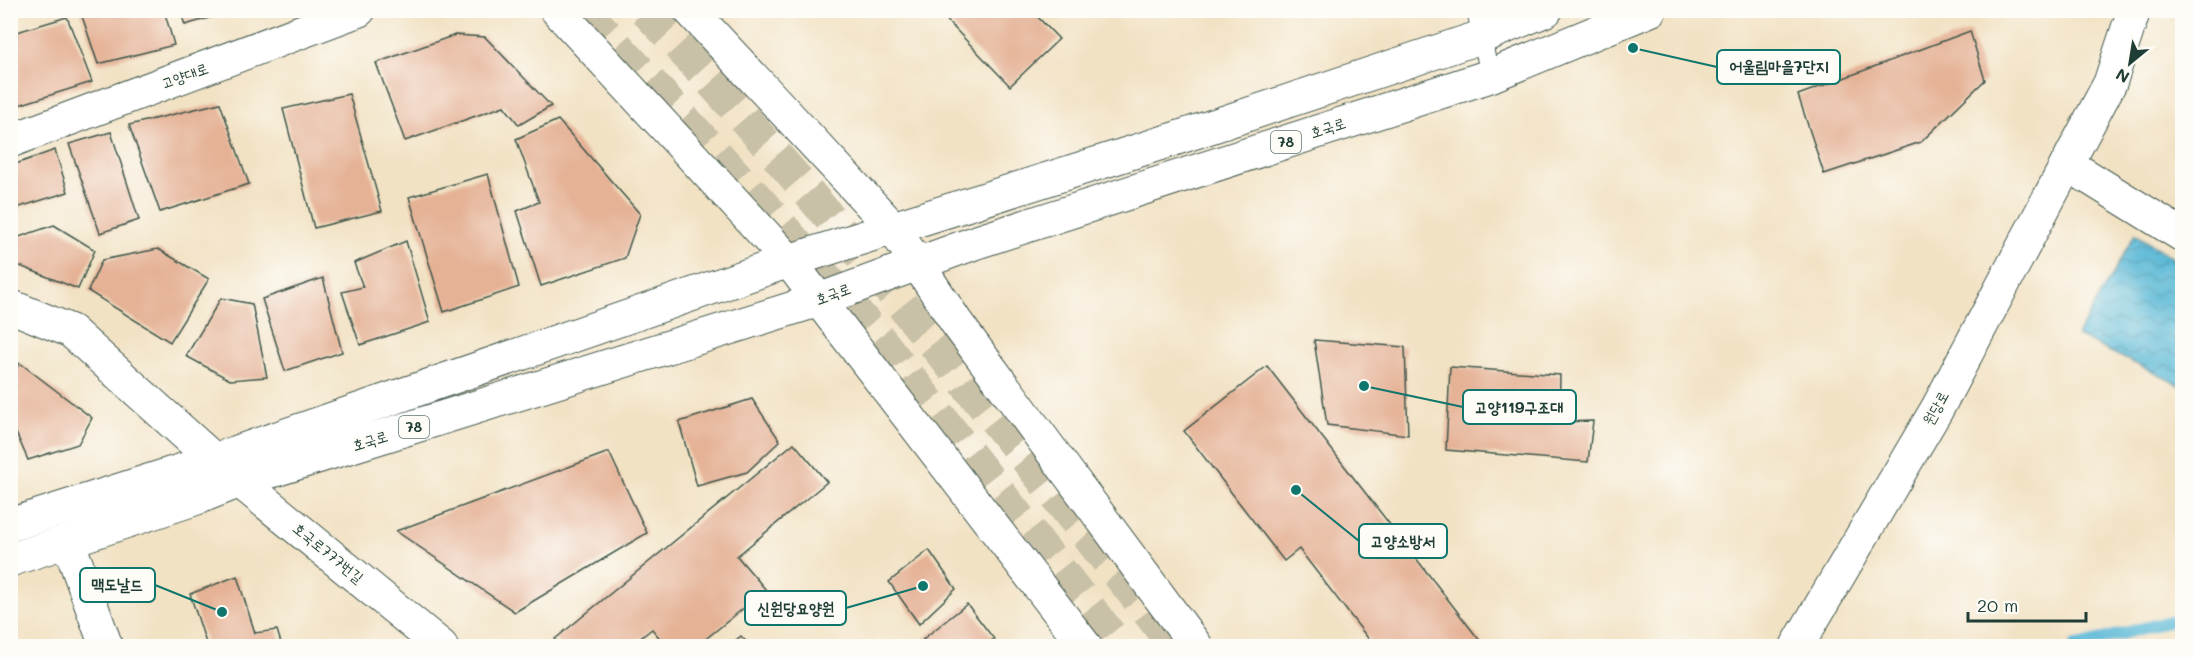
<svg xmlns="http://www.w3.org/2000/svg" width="2193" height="657" viewBox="0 0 2193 657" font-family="Mali,'Poor Story',sans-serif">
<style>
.water{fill:url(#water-waves);stroke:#3a7a84;stroke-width:1.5}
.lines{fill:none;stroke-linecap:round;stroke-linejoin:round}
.stream{stroke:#56b7d5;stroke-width:12}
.building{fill:#e5b296}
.primary-tunnel{stroke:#c8c1a7;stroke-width:33;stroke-dasharray:33 16;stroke-linecap:butt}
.service-casing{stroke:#3f564a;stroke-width:20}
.minor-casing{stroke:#3f564a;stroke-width:35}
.tertiary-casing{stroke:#3f564a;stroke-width:35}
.secondary-casing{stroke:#3f564a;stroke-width:35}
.primary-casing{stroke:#3f564a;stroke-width:35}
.service{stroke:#fff;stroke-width:18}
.minor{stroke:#fff;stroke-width:33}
.tertiary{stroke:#fff;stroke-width:33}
.secondary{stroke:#fff;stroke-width:33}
.primary{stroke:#fff;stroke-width:33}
.labels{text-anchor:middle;stroke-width:4.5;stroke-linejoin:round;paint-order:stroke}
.shield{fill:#fdfcf7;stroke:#62766e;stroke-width:1.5}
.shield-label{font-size:14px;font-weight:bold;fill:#1f3d34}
.street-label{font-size:15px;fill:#1f3d34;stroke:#fdfcf7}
.leader{fill:none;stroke:#0f766e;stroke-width:2}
.callout-dot{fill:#0f766e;stroke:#fdfcf7;stroke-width:2}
.callout{fill:#fdfcf7;stroke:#0f766e;stroke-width:2}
.callout-label{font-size:16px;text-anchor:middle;font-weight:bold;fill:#1f3d34}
</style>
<defs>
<pattern id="water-waves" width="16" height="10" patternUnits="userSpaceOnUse" patternTransform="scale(1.5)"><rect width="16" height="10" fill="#56b7d5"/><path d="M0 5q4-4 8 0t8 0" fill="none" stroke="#4796ae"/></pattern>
</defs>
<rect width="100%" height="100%" fill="#fdfcf7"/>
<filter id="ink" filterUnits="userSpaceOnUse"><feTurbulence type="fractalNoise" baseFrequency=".0167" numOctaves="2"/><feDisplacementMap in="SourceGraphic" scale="12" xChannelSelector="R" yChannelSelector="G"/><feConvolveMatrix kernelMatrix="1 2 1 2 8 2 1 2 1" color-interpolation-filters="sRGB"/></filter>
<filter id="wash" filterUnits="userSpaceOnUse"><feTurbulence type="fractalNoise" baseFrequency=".008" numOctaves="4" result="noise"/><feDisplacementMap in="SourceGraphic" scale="24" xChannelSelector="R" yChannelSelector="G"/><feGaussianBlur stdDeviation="1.35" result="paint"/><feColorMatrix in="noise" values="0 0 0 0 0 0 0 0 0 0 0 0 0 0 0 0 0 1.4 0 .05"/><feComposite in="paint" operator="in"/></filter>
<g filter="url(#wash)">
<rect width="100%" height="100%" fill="#f2e2c4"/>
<path class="water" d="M 2135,234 L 2182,264 L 2182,386 L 2077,336 Z"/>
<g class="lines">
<path class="stream" d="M 2075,646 L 2182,618"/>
</g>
<g id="blocks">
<g class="building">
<path d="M 80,10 L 164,10 L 174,45 L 98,64 Z"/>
<path d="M 180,10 L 233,10 L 233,11 L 185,25 Z"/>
<path d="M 937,10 L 1031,10 L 1059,39 L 1010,86 Z"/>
<path d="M 67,17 L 92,82 L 19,105 L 10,103 L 10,34 Z"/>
<path d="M 1970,31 L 1985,80 L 1921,142 L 1824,174 L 1798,95 Z"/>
<path d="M 455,35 L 485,37 L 551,106 L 519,125 L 504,106 L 405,141 L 376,63 Z"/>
<path d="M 349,94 L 382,211 L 314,228 L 283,109 Z"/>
<path d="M 220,103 L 249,184 L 160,212 L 129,125 Z"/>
<path d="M 558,120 L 640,214 L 625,258 L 541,286 L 517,211 L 539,202 L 516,139 Z"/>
<path d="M 111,132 L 139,220 L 100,233 L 69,144 Z"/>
<path d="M 55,150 L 68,192 L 10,210 L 10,166 Z"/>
<path d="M 488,174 L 519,287 L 444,312 L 409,197 Z"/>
<path d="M 54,225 L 95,250 L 78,289 L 10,262 L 10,240 Z"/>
<path d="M 406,241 L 430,322 L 360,345 L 342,292 L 363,287 L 354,263 Z"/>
<path d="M 158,249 L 209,279 L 170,342 L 88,291 L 102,260 Z"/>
<path d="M 323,278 L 342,352 L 285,371 L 262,299 Z"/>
<path d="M 221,298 L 252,304 L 267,377 L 230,380 L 186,356 Z"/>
<path d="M 1314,340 L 1405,347 L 1408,435 L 1327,425 Z"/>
<path d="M 20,363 L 92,418 L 78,444 L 28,460 L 10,419 L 10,377 Z"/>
<path d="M 1267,366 L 1484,646 L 1374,646 L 1299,549 L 1284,561 L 1184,431 Z"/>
<path d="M 1450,367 L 1560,375 L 1559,422 L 1593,421 L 1588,462 L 1446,450 Z"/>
<path d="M 752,399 L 780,441 L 747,472 L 697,486 L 679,422 Z"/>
<path d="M 794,443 L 827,482 L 737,556 L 766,590 L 697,646 L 666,646 L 652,629 L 630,646 L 561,646 L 555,639 Z"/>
<path d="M 609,452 L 647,533 L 515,612 L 396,531 Z"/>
<path d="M 929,550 L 956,589 L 919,624 L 889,582 Z"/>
<path d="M 237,576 L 255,633 L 277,630 L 282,646 L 207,646 L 190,594 Z"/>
<path d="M 967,604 L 994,639 L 985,646 L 929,646 L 923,639 Z"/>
<path d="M 741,636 L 750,646 L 728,646 Z"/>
</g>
</g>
</g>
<g filter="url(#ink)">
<use href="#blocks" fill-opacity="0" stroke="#3f564a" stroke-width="1.5"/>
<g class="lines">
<g class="primary-tunnel">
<path d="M 584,10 L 763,205 L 881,341 L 1119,646"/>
<path d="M 645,10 C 824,199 983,406 1146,609 L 1174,646"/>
</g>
<g class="service-casing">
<path id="service" d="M 1476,10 L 1490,76"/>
</g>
<g class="minor-casing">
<g id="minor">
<path d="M 10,141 L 359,10"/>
<path d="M 2067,164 L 2182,235"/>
<path d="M 68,541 L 106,646"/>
</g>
</g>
<g class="tertiary-casing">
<g id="tertiary">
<path d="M 892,227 L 917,263"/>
<path d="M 789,261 L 819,300"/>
<path d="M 10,306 L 71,331 L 214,460 L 441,646"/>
</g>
</g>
<g class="secondary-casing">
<path id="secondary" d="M 1797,646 L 1937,409 L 2110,83 L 2134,10"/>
</g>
<g class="primary-casing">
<g id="primary">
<path d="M 557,10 L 789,261"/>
<path d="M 690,10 L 892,227"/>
<path d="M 917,263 L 956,322 L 1196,646"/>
<path d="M 819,300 L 1085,646"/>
<path d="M 10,525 L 214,460 L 789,261 L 1168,141 L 1481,37 L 1546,10"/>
<path d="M 10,560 L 197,498 L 240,481 L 819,300 L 977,242 L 1490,76 L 1650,10"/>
</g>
</g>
<use href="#service" class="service"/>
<use href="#minor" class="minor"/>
<use href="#tertiary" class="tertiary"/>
<use href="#secondary" class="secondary"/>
<use href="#primary" class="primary"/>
</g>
</g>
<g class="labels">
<g class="shield">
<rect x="1271" y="131" width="30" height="22" rx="4.5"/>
<rect x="399" y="416" width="30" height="22" rx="4.5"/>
</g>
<g class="shield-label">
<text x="1286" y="147">78</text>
<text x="414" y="432">78</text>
</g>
<g class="street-label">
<text transform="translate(185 76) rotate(-20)" y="5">고양대로</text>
<text transform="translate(1328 128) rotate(-18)" y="5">호국로</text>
<text transform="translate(833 294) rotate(-20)" y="5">호국로</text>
<text transform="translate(1936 408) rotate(-61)" y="5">원당로</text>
<text transform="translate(370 441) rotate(-17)" y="5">호국로</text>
<text transform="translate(328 553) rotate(39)" y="5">호국로777번길</text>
</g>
</g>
<path class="leader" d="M1633 48L1717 67M1364 386L1463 407M1296 490L1359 541M222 612L155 585M923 586L846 608"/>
<g class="callout-dot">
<circle cx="1633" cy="48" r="6"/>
<circle cx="1364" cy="386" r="6"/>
<circle cx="1296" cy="490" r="6"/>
<circle cx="222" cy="612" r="6"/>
<circle cx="923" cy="586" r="6"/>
</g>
<g class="callout">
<rect x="1717" y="50" width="123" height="34" rx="6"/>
<rect x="1463" y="390" width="113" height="34" rx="6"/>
<rect x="1359" y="524" width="88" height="34" rx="6"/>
<rect x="80" y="568" width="75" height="34" rx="6"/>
<rect x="745" y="591" width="101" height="34" rx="6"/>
</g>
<g class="callout-label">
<text x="1779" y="72">어울림마을7단지</text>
<text x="1519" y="413">고양119구조대</text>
<text x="1403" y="547">고양소방서</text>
<text x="117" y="590">맥도날드</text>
<text x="796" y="614">신원당요양원</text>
</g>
<rect width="2193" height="657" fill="none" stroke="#fdfcf7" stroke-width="36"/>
<g transform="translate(2130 63) rotate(210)" stroke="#fdfcf7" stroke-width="4.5" paint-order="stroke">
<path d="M0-4.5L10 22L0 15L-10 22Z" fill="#1f3d34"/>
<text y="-9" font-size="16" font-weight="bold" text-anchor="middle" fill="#1f3d34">N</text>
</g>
<path d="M1968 612v9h118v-9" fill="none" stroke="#1f3d34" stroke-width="3"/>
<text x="1977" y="612" font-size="18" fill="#1f3d34" stroke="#fdfcf7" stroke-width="4.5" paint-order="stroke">20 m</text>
</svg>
